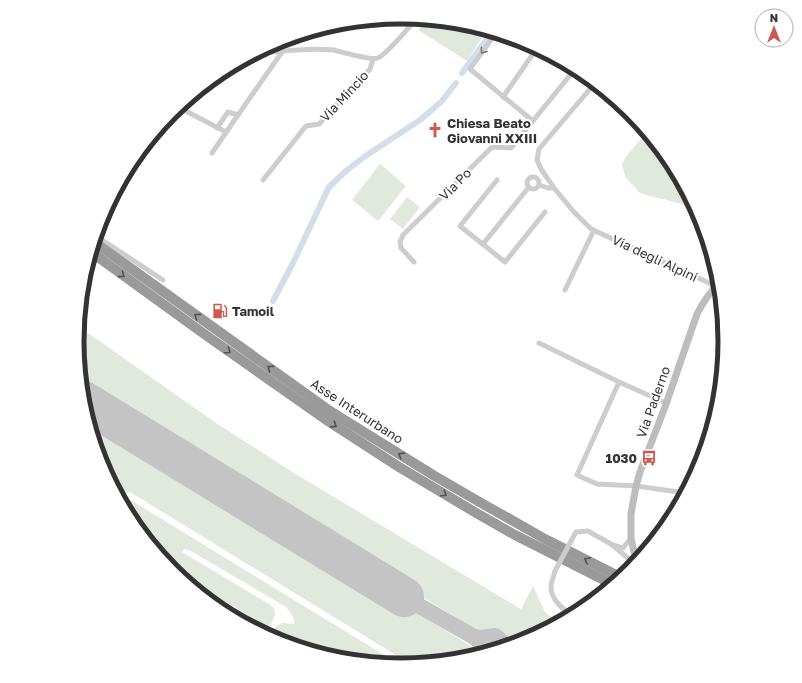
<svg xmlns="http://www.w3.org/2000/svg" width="802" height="683" viewBox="0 0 802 683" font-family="'Golos Text',sans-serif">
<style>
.green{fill:#e1e8dd}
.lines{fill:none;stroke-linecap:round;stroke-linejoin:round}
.canal{stroke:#d2deea;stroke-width:6}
.taxiway{stroke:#c4c4c4;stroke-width:16}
.runway{stroke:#c4c4c4;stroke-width:40}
.street{stroke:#cdcdcd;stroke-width:5}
.secondary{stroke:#bdbdbd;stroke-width:7}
.highway{stroke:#9a9a9a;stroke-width:10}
.street-bridge{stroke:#cdcdcd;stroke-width:5}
.oneway{stroke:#787878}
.oneway2{stroke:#525252}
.labels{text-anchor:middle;stroke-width:4;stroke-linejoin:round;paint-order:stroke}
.street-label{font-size:13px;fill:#333;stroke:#fff}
.poi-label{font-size:13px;font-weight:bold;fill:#333;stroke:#fff;text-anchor:start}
.rim{fill:none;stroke:#333;stroke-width:5}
</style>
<rect width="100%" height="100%" fill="#fff"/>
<g class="green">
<path d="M 427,20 L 465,23 L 487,30 L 467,61 L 418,30 Z"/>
<path d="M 647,132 L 654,140 L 649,149 L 674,168 L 696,208 L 663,199 L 653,197 L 638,192 L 635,187 L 629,181 L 625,176 L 622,164 L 627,155 Z"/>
<path d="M 380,164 L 406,186 L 378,221 L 352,200 Z"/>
<path d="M 407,197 L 420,207 L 403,229 L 390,219 Z"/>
<path d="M 78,326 L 216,423 L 294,473 L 521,609 L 533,586 L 545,612 L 560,623 L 525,641 L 505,647 L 506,644 L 506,637 L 499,630 L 491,629 L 483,633 L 480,632 L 81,389 L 77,341 Z"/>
<path d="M 85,411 L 484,654 L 464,660 L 412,665 L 130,492 L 127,493 L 121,490 L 114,490 L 101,465 Z"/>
<path d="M 117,495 L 125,497 L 134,502 L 402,666 L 337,660 L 277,641 L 270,638 C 272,630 275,626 282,623 L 294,624 C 295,618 290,612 286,607 L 189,550 L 184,549 L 182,552 L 269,604 L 274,608 L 275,615 L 266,636 L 254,629 L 256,626 L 237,608 L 184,581 L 177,576 L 173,566 L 150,545 L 131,522 Z"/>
</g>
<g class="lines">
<g class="canal">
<path d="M 462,73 L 492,32"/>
<path d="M 273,301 L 293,263 L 329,187 L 346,171 L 364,157 L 420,120 L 441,102 L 456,83"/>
</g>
<g class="taxiway">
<path d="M 404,597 L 474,637 L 482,643 L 489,651 L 491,652"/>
<path d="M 474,637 L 481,638 L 495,636 L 500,640 C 501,643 502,647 499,649"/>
</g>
<path class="runway" d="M 82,400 L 404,597"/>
<g class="street">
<path d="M 496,33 L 470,69 L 533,121"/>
<path d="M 253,54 C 278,52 308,47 333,50 C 343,52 370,61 378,58 C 387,54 409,27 416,19"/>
<path d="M 595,83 L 539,149 L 537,160 L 541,169 L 554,188 L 574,212 L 591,229 L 707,282 L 715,287"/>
<path d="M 503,97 L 537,48"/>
<path d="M 178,107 L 226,132"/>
<path d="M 217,128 L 228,112 L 238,115"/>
<path d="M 212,153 L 238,115 L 282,52"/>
<circle cx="533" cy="183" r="6"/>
<path d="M 263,180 L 306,126 L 319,124 L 370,69 L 373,59"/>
<path d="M 497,180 L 460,226 L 505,262 L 545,212"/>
<path d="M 539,185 L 548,188 L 554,188"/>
<path d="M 96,236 L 163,280"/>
<path d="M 483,244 L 529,187"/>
<path d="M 414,262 L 401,248 L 400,242 L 403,235 L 491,148 L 495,147 L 511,148 L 575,69"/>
<path d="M 565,290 L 594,230"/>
<path d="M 539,343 L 619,382 L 666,403"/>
<path d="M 619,382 L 577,475 L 597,484 L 636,486 L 686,493"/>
<path d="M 571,541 L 576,532 L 588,531 L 611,544 L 630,560 L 635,566"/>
<path d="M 614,545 L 623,548 L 631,538"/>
<path d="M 555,571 C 554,576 551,582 551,587 C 551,600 563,609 573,616"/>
</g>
<path class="secondary" d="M 639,560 L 634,552 L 631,538 L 631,514 L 636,486 L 640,472 L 665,407 L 697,314 C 703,302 711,291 720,282"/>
<g class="highway">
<path d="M 94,242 L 330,411 L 433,475 L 483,504 L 545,539 L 622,578"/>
<path d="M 91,252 L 207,336 L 325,419 L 399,467 L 478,514 L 515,535 L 614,585"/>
</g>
<path class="street-bridge" d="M 555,571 L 571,541"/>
</g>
<defs><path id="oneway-chevron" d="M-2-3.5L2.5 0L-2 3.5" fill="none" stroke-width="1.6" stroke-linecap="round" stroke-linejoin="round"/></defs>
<use class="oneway" href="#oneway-chevron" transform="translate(483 51) rotate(126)"/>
<g class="oneway2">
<use href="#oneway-chevron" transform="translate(122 275) rotate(36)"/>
<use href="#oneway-chevron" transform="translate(197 316) rotate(-144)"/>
<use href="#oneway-chevron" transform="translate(228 351) rotate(35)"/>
<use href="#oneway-chevron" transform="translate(270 368) rotate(-144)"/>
<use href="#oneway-chevron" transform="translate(334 425) rotate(33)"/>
<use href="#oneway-chevron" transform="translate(401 455) rotate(-148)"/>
<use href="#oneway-chevron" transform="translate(444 494) rotate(31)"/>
<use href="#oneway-chevron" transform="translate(587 560) rotate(-153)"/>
</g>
<defs>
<g id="church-bare" transform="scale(1.2)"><path d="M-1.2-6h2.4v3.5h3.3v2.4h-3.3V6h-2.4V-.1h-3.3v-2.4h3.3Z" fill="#d1564d" stroke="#fff" stroke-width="2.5" paint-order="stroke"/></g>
<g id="fuel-bare" transform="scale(1.2)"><path d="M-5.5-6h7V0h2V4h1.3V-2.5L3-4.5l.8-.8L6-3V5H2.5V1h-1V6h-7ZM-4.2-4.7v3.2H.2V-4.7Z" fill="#d1564d" stroke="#fff" stroke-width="2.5" paint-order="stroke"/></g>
<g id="bus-bare" transform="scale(1.2)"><path d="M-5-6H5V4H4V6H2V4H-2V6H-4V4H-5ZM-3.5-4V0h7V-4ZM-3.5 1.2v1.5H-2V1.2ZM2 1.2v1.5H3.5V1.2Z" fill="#d1564d" stroke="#fff" stroke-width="2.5" paint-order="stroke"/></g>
</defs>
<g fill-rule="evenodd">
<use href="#church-bare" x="435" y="130"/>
<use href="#fuel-bare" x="220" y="311"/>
<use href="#bus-bare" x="649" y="458"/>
</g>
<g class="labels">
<g class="street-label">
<text transform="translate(344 96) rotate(-47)" y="5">Via Mincio</text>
<text transform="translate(455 184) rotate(-45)" y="5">Via Po</text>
<text transform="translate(655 258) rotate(25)" y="5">Via degli Alpini</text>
<text transform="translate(653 402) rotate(-70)" y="5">Via Paderno</text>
<text transform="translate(357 411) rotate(33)" y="5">Asse Interurbano</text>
</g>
<g class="poi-label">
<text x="447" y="128">Chiesa Beato<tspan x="447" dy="15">Giovanni XXIII</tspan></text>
<text x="232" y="316">Tamoil</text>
<text x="637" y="463" text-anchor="end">1030</text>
</g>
</g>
<path d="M0 0H802V683H0ZM84 341a317 317 0 1 1 634 0a317 317 0 1 1-634 0Z" fill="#fff" fill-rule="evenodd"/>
<path class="rim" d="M84 341a317 317 0 1 1 634 0a317 317 0 1 1-634 0Z"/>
<g transform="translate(774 28)"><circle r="19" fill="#ffffff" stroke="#adadad"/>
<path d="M0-3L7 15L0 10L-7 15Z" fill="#d1564d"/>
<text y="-6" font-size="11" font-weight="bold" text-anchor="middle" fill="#333333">N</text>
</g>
</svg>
